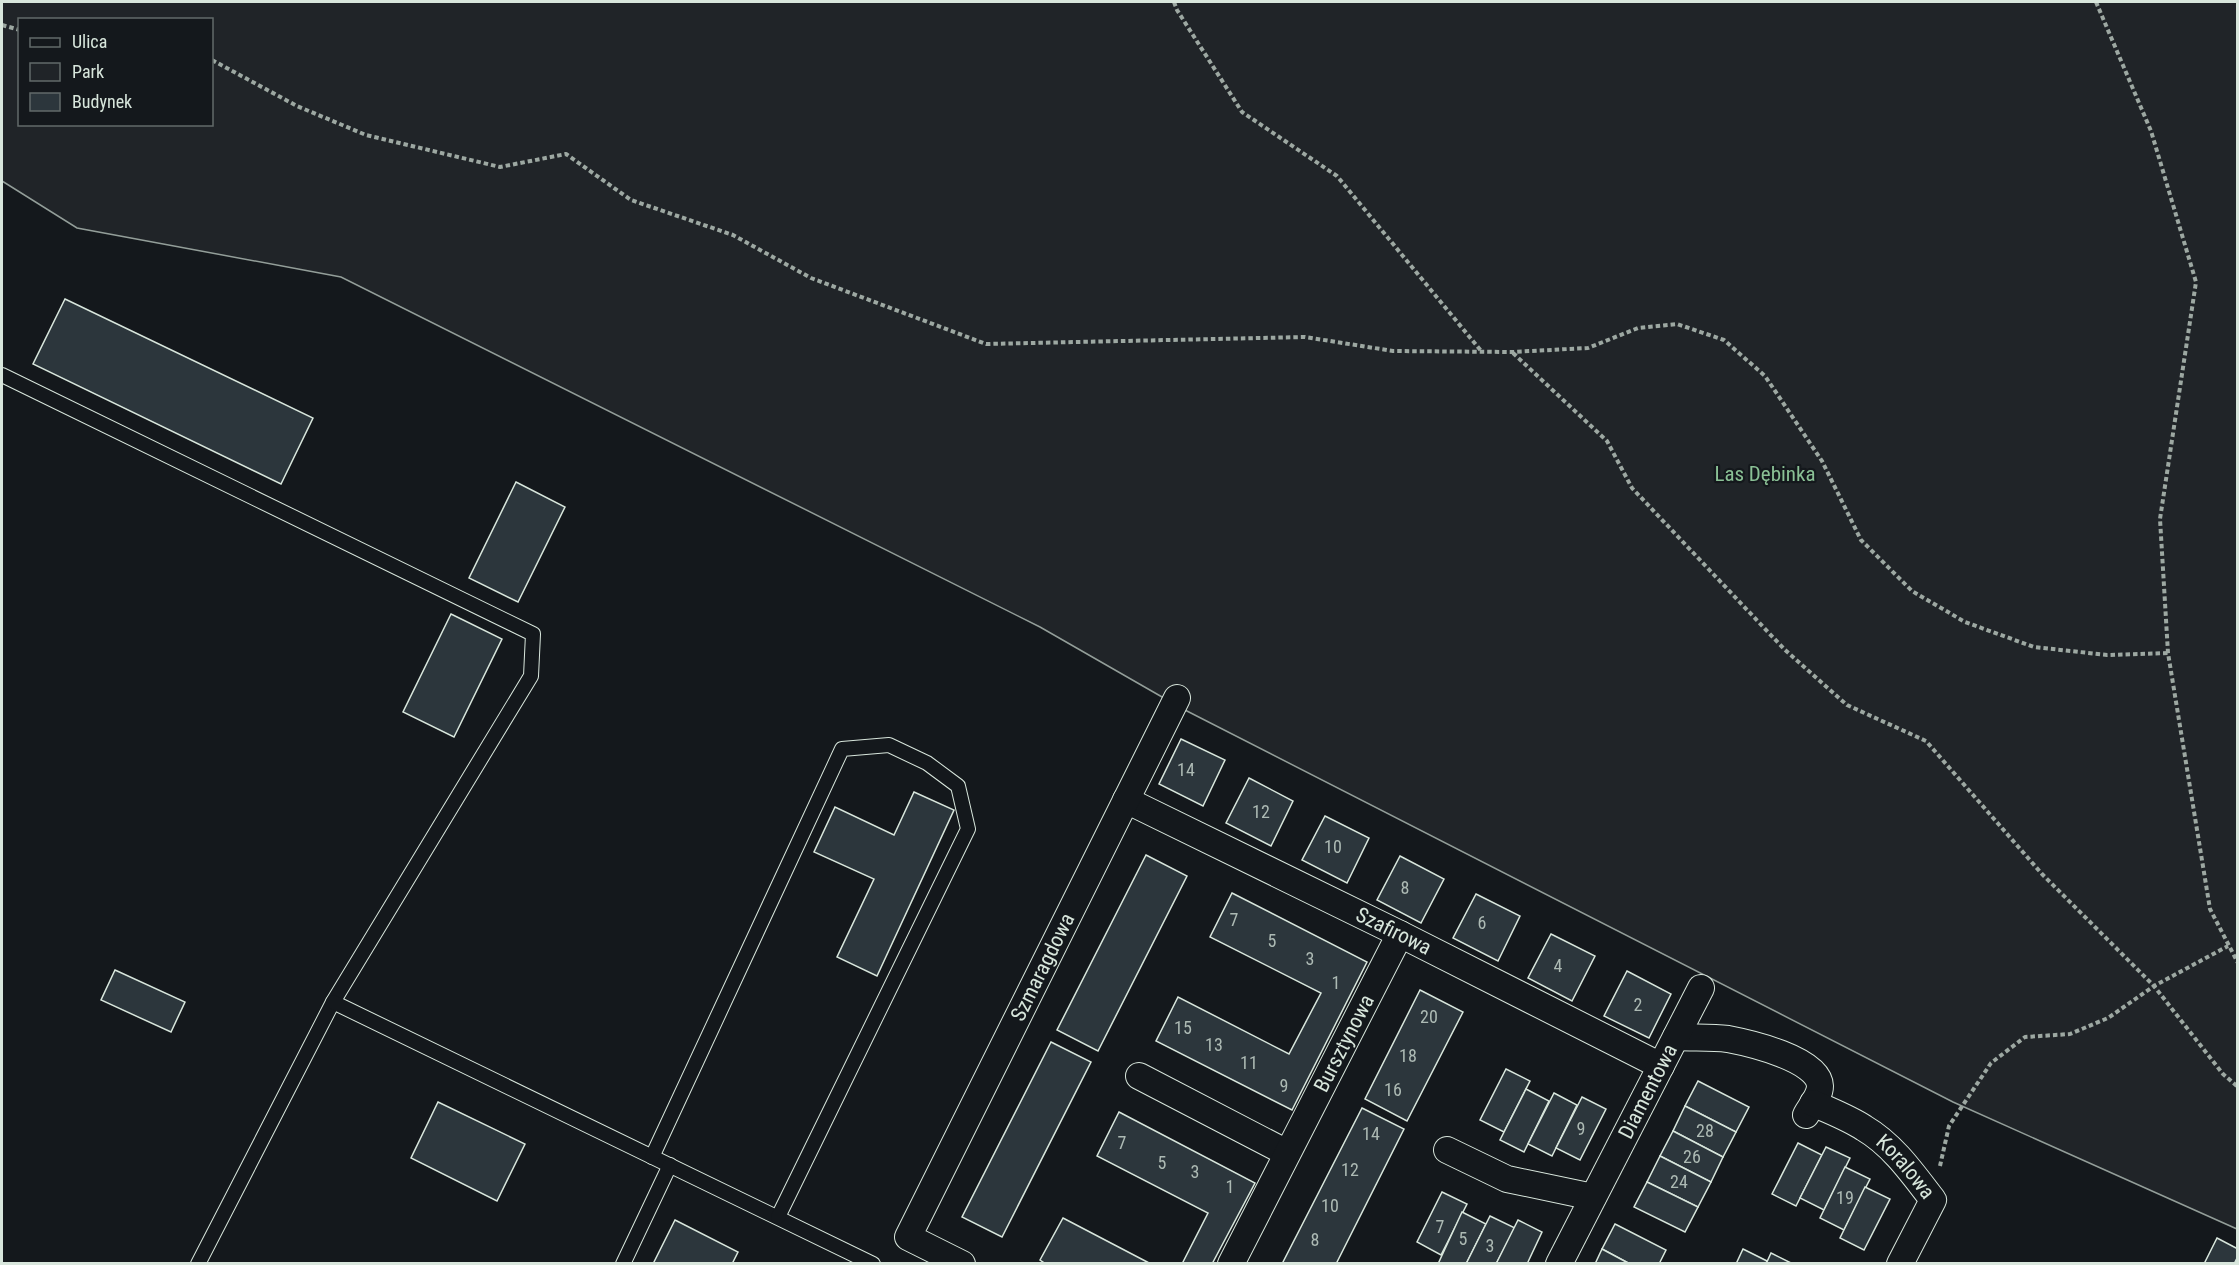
<svg xmlns="http://www.w3.org/2000/svg" width="2239" height="1265" viewBox="0 0 2239 1265" font-family="'Roboto Condensed',sans-serif">
<style>
.green{fill:#202428;stroke:#939e99;stroke-width:1.5;fill-rule:evenodd}
.building{fill:#2c363c;stroke:#d8e6dc;stroke-width:1.5}
.lines{fill:none;stroke-linecap:round;stroke-linejoin:round}
.service-casing{stroke:#d8e6dc;stroke-width:16}
.minor-casing{stroke:#d8e6dc;stroke-width:28}
.path{stroke:#9da8a2;stroke-width:4;stroke-dasharray:4.5 3;stroke-linecap:butt}
.service{stroke:#14181c;stroke-width:14}
.minor{stroke:#14181c;stroke-width:26}
.labels{text-anchor:middle;stroke-width:4.5;stroke-linejoin:round;paint-order:stroke}
.number-label{font-size:18px;fill:#adbab4}
.park-label{font-size:21px;fill:#8ac095;stroke:#14181c}
.street-label{font-size:21px;fill:#d8e6dc;stroke:#14181c}
</style>
<rect width="100%" height="100%" fill="#14181c"/>
<path class="green" d="M 2,2 L 2237,2 L 2237,1229 L 1953,1102 L 1183,709 L 1040,627 L 341,277 L 77,228 L 2,181 ZM 20,20 L 212,20 L 212,124 L 20,124 Z"/>
<g class="building">
<path d="M 65,299 L 313,418 L 281,484 L 33,364 Z"/>
<path d="M 516,482 L 565,507 L 518,602 L 469,578 Z"/>
<path d="M 451,614 L 502,639 L 454,737 L 403,712 Z"/>
<path d="M 1181,739 L 1225,760 L 1203,806 L 1159,784 Z"/>
<path d="M 1249,778 L 1293,801 L 1271,846 L 1226,823 Z"/>
<path d="M 914,792 L 954,810 L 877,976 L 837,957 L 874,879 L 814,852 L 835,807 L 894,835 Z"/>
<path d="M 1325,816 L 1369,838 L 1347,883 L 1302,860 Z"/>
<path d="M 1146,855 L 1187,876 L 1098,1051 L 1057,1030 Z"/>
<path d="M 1400,856 L 1444,879 L 1421,923 L 1377,900 Z"/>
<path d="M 1232,893 L 1367,962 L 1292,1110 L 1156,1041 L 1178,997 L 1289,1054 L 1321,993 L 1210,937 Z"/>
<path d="M 1476,894 L 1520,916 L 1498,961 L 1453,938 Z"/>
<path d="M 1551,934 L 1595,956 L 1572,1001 L 1528,978 Z"/>
<path d="M 115,970 L 185,1002 L 171,1032 L 101,1000 Z"/>
<path d="M 1627,971 L 1671,994 L 1649,1038 L 1604,1016 Z"/>
<path d="M 1420,990 L 1463,1012 L 1407,1121 L 1365,1099 Z"/>
<path d="M 1051,1042 L 1091,1062 L 1002,1237 L 962,1217 Z"/>
<path d="M 1506,1069 L 1530,1081 L 1504,1132 L 1480,1120 Z"/>
<path d="M 1698,1081 L 1749,1107 L 1736,1132 L 1685,1106 Z"/>
<path d="M 1526,1089 L 1549,1101 L 1524,1152 L 1500,1140 Z"/>
<path d="M 1554,1093 L 1577,1105 L 1552,1156 L 1528,1144 Z"/>
<path d="M 1582,1097 L 1606,1109 L 1580,1160 L 1556,1148 Z"/>
<path d="M 438,1102 L 525,1144 L 497,1201 L 411,1158 Z"/>
<path d="M 1685,1106 L 1736,1132 L 1723,1157 L 1673,1131 Z"/>
<path d="M 1362,1108 L 1404,1129 L 1336,1264 L 1282,1264 Z"/>
<path d="M 1119,1112 L 1255,1183 L 1212,1264 L 1182,1264 L 1208,1213 L 1097,1156 Z"/>
<path d="M 1673,1131 L 1723,1157 L 1711,1182 L 1660,1156 Z"/>
<path d="M 1798,1143 L 1822,1155 L 1796,1206 L 1772,1194 Z"/>
<path d="M 1826,1147 L 1850,1158 L 1824,1210 L 1800,1198 Z"/>
<path d="M 1660,1156 L 1711,1182 L 1698,1207 L 1647,1182 Z"/>
<path d="M 1845,1167 L 1870,1179 L 1844,1230 L 1820,1218 Z"/>
<path d="M 1647,1182 L 1698,1207 L 1685,1232 L 1634,1207 Z"/>
<path d="M 1865,1187 L 1890,1199 L 1864,1250 L 1840,1238 Z"/>
<path d="M 1442,1192 L 1467,1204 L 1441,1255 L 1417,1242 Z"/>
<path d="M 1462,1212 L 1486,1224 L 1466,1264 L 1438,1264 Z"/>
<path d="M 1490,1216 L 1515,1228 L 1496,1264 L 1466,1264 Z"/>
<path d="M 1063,1218 L 1151,1264 L 1046,1264 L 1040,1260 Z"/>
<path d="M 675,1220 L 738,1252 L 732,1264 L 653,1264 Z"/>
<path d="M 1518,1220 L 1542,1232 L 1527,1264 L 1496,1264 Z"/>
<path d="M 1615,1224 L 1666,1250 L 1659,1264 L 1630,1264 L 1602,1249 Z"/>
<path d="M 2217,1238 L 2238,1249 L 2238,1256 L 2234,1264 L 2204,1264 Z"/>
<path d="M 1602,1249 L 1630,1264 L 1595,1264 Z"/>
<path d="M 1743,1249 L 1767,1261 L 1766,1264 L 1736,1264 Z"/>
<path d="M 1771,1253 L 1793,1264 L 1766,1264 Z"/>
</g>
<g class="lines">
<g class="service-casing">
<g id="service">
<path d="M 2,375 L 533,634 L 531,676 L 333,1002 L 198,1264"/>
<path d="M 333,1002 L 873,1264"/>
<path d="M 652,1157 L 842,749 L 889,745 L 927,763 L 958,786 L 968,829 L 778,1217"/>
<path d="M 623,1264 L 670,1165"/>
</g>
</g>
<g class="minor-casing">
<g id="minor">
<path id="s1" d="M 1126,800 L 1400,934 L 1661,1066"/>
<path d="M 1676,1037 C 1693,1038 1711,1037 1728,1039 C 1749,1043 1819,1059 1820,1086 C 1820,1096 1811,1106 1806,1115"/>
<path d="M 1139,1076 L 1287,1153"/>
<path id="s2" d="M 1813,1103 C 1830,1111 1849,1118 1864,1128 C 1893,1145 1913,1174 1933,1200 L 1900,1264"/>
<path d="M 1447,1150 L 1507,1179 L 1593,1197"/>
<path id="s3" d="M 962,1264 L 908,1237 L 1177,698"/>
<path id="s4" d="M 1231,1264 L 1400,934"/>
<path id="s5" d="M 1559,1264 L 1701,988"/>
</g>
</g>
<g class="path">
<path d="M 1174,2 L 1177,10 L 1242,112 L 1337,176 L 1482,352"/>
<path d="M 2096,2 L 2151,131 L 2196,282 L 2160,519 L 2168,653 L 2210,909 L 2238,963"/>
<path d="M 2,25 L 20,30"/>
<path d="M 212,60 L 297,106 L 366,135 L 500,167 L 566,154 L 631,200 L 733,235 L 811,278 L 986,344 L 1305,337 L 1393,351 L 1512,352 L 1588,348 L 1638,328 L 1677,324 L 1724,340 L 1765,376 L 1822,461 L 1861,540 L 1912,591 L 1965,622 L 2034,647 L 2107,655 L 2168,653"/>
<path d="M 1513,353 L 1607,441 L 1632,488 L 1785,650 L 1847,705 L 1926,741 L 2042,874 L 2154,986 L 2223,1074 L 2238,1087"/>
<path d="M 1940,1166 L 1949,1126 L 1991,1063 L 2025,1037 L 2070,1034 L 2108,1018 L 2154,986 L 2228,946"/>
</g>
<use href="#service" class="service"/>
<use href="#minor" class="minor"/>
</g>
<g class="labels">
<g class="number-label">
<text x="1186" y="776">14</text>
<text x="1261" y="818">12</text>
<text x="1333" y="853">10</text>
<text x="1405" y="894">8</text>
<text x="1234" y="926">7</text>
<text x="1482" y="929">6</text>
<text x="1272" y="947">5</text>
<text x="1310" y="965">3</text>
<text x="1558" y="972">4</text>
<text x="1336" y="989">1</text>
<text x="1638" y="1011">2</text>
<text x="1429" y="1023">20</text>
<text x="1183" y="1034">15</text>
<text x="1214" y="1051">13</text>
<text x="1408" y="1062">18</text>
<text x="1249" y="1069">11</text>
<text x="1284" y="1092">9</text>
<text x="1393" y="1096">16</text>
<text x="1581" y="1135">9</text>
<text x="1705" y="1137">28</text>
<text x="1371" y="1140">14</text>
<text x="1122" y="1149">7</text>
<text x="1692" y="1163">26</text>
<text x="1162" y="1169">5</text>
<text x="1350" y="1176">12</text>
<text x="1195" y="1178">3</text>
<text x="1679" y="1188">24</text>
<text x="1230" y="1193">1</text>
<text x="1845" y="1204">19</text>
<text x="1330" y="1212">10</text>
<text x="1440" y="1233">7</text>
<text x="1463" y="1245">5</text>
<text x="1315" y="1246">8</text>
<text x="1490" y="1252">3</text>
</g>
<g class="park-label">
<text x="1765" y="481">Las Dębinka</text>
</g>
<g class="street-label">
<text dy="7" stroke="none"><textPath href="#s1" startOffset="298">Szafirowa</textPath></text>
<text dy="7" stroke="none"><textPath href="#s3" startOffset="362">Szmaragdowa</textPath></text>
<text dy="7" stroke="none"><textPath href="#s4" startOffset="248">Bursztynowa</textPath></text>
<text dy="7" stroke="none"><textPath href="#s5" startOffset="194">Diamentowa</textPath></text>
<text dy="7" stroke="none"><textPath href="#s2" startOffset="114">Koralowa</textPath></text>
</g>
</g>
<rect width="2239" height="1265" fill="none" stroke="#d8e6dc" stroke-width="6"/>
<rect x="18" y="18" width="195" height="108" fill="#14181c" stroke="#626a69" stroke-width="1.5"/>
<rect x="30" y="38" width="30" height="9" fill="#14181c" stroke="#626a69" stroke-width="1.5"/>
<text x="72" y="48" font-size="18" fill="#d8e6dc">Ulica</text>
<rect x="30" y="63" width="30" height="18" fill="#202428" stroke="#626a69" stroke-width="1.5"/>
<text x="72" y="78" font-size="18" fill="#d8e6dc">Park</text>
<rect x="30" y="93" width="30" height="18" fill="#2c363c" stroke="#626a69" stroke-width="1.5"/>
<text x="72" y="108" font-size="18" fill="#d8e6dc">Budynek</text>
</svg>
